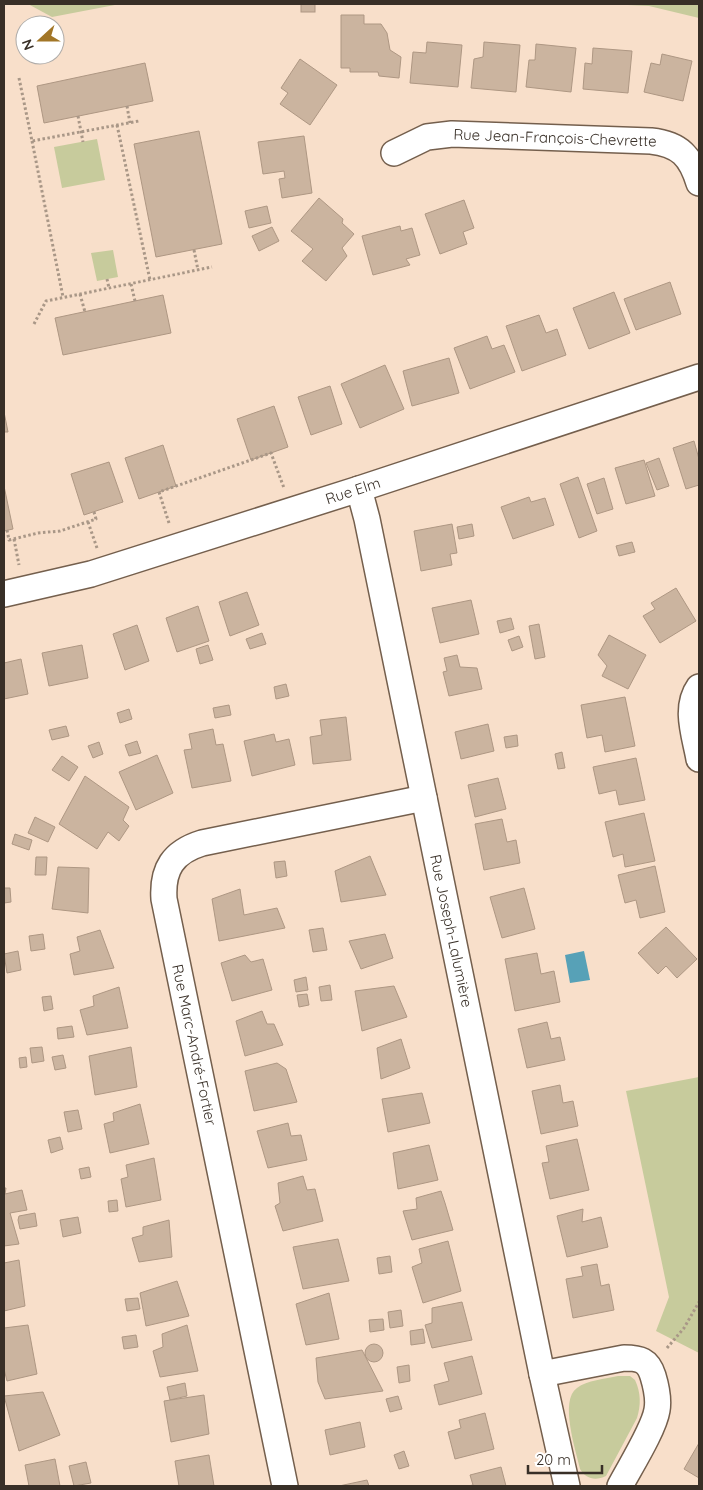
<svg xmlns="http://www.w3.org/2000/svg" width="703" height="1490" viewBox="0 0 703 1490" font-family="Quicksand,sans-serif">
<style>
.green{fill:#c7cb9c}
.water{fill:#57a1b7}
.building{fill:#cbb49f;stroke:#ae9783}
.lines{fill:none;stroke-linecap:round;stroke-linejoin:round}
.street-casing{stroke:#745f4d;stroke-width:28}
.path{stroke:#a99787;stroke-width:3;stroke-dasharray:2.5 2.5;stroke-linecap:butt}
.street{stroke:#fff;stroke-width:25}
.labels{text-anchor:middle;stroke-width:5;stroke-linejoin:round;paint-order:stroke}
.street-label{font-size:15px;fill:#382f27;stroke:#fff}
</style>
<rect width="100%" height="100%" fill="#f8dfca"/>
<g class="green">
<path d="M 28,4 L 120,4 L 52,17 Z"/>
<path d="M 606,4 L 699,4 L 699,18 L 649,6 Z"/>
<path d="M 97,139 L 105,180 L 62,188 L 54,147 Z"/>
<path d="M 113,250 L 118,277 L 97,281 L 91,253 Z"/>
<path d="M 699,1077 L 699,1353 L 656,1331 L 669,1297 L 626,1091 Z"/>
<path d="M 618,1376 L 630,1376 L 635,1380 C 641,1393 641,1405 637,1418 L 606,1476 C 595,1481 586,1479 580,1469 C 576,1451 559,1400 577,1388 C 587,1380 605,1379 618,1376 Z"/>
</g>
<path class="water" d="M 584,951 L 590,980 L 570,983 L 565,955 Z"/>
<g class="building">
<rect x="301" y="4" width="14" height="8"/>
<path d="M 341,15 L 364,15 L 364,24 L 381,24 L 387,33 L 390,50 L 401,57 L 399,78 L 379,76 L 378,72 L 350,72 L 350,68 L 341,68 Z"/>
<path d="M 427,42 L 462,45 L 458,87 L 410,83 L 413,52 L 426,53 Z"/>
<path d="M 484,42 L 520,45 L 516,92 L 471,88 L 474,59 L 483,57 Z"/>
<path d="M 536,44 L 576,48 L 571,92 L 526,87 L 529,60 L 535,60 Z"/>
<path d="M 593,48 L 632,51 L 628,93 L 583,89 L 585,63 L 592,64 Z"/>
<path d="M 662,54 L 692,61 L 683,101 L 644,92 L 651,63 L 660,65 Z"/>
<path d="M 300,59 L 337,85 L 310,125 L 280,104 L 288,93 L 281,88 Z"/>
<path d="M 145,63 L 153,101 L 44,123 L 37,86 Z"/>
<path d="M 199,131 L 222,244 L 156,257 L 134,144 Z"/>
<path d="M 304,136 L 312,193 L 282,198 L 279,179 L 285,178 L 284,171 L 263,174 L 258,142 Z"/>
<path d="M 319,198 L 343,219 L 342,223 L 354,234 L 342,248 L 347,256 L 326,281 L 302,261 L 313,249 L 291,231 Z"/>
<path d="M 464,200 L 474,228 L 463,232 L 467,244 L 440,254 L 425,214 Z"/>
<path d="M 267,206 L 271,223 L 249,228 L 245,211 Z"/>
<path d="M 400,226 L 401,231 L 412,228 L 420,255 L 406,259 L 410,265 L 373,275 L 362,236 Z"/>
<path d="M 272,227 L 279,241 L 259,251 L 252,236 Z"/>
<path d="M 670,282 L 681,314 L 636,330 L 624,299 Z"/>
<path d="M 614,292 L 630,333 L 589,349 L 573,308 Z"/>
<path d="M 163,295 L 171,333 L 63,355 L 55,318 Z"/>
<path d="M 539,315 L 546,333 L 557,329 L 566,355 L 522,371 L 506,326 Z"/>
<path d="M 487,336 L 492,349 L 504,345 L 515,372 L 470,389 L 454,348 Z"/>
<path d="M 449,358 L 459,393 L 412,406 L 403,371 Z"/>
<path d="M 385,365 L 404,409 L 360,428 L 341,384 Z"/>
<path d="M 330,386 L 342,424 L 311,435 L 298,397 Z"/>
<path d="M 274,406 L 288,447 L 251,460 L 237,419 Z"/>
<path d="M 4,412 L 8,432 L 4,432 Z"/>
<path d="M 694,441 L 699,459 L 699,485 L 686,489 L 673,448 Z"/>
<path d="M 163,445 L 176,486 L 139,499 L 125,458 Z"/>
<path d="M 659,458 L 669,486 L 657,490 L 646,463 Z"/>
<path d="M 644,460 L 655,496 L 626,504 L 615,468 Z"/>
<path d="M 109,462 L 123,502 L 84,515 L 71,474 Z"/>
<path d="M 578,477 L 597,531 L 579,538 L 560,484 Z"/>
<path d="M 604,478 L 613,509 L 597,514 L 587,484 Z"/>
<path d="M 4,486 L 13,529 L 4,531 Z"/>
<path d="M 529,497 L 531,502 L 545,498 L 554,525 L 513,539 L 501,507 Z"/>
<path d="M 452,524 L 457,553 L 450,554 L 452,565 L 421,571 L 414,531 Z"/>
<path d="M 472,524 L 474,536 L 459,539 L 457,527 Z"/>
<path d="M 632,542 L 635,552 L 619,556 L 616,546 Z"/>
<path d="M 676,588 L 696,621 L 660,643 L 643,616 L 655,609 L 651,603 Z"/>
<path d="M 247,592 L 259,625 L 230,636 L 219,602 Z"/>
<path d="M 471,600 L 479,634 L 440,643 L 432,608 Z"/>
<path d="M 198,606 L 209,641 L 177,652 L 166,618 Z"/>
<path d="M 511,618 L 514,629 L 500,633 L 497,621 Z"/>
<path d="M 539,624 L 545,657 L 535,659 L 529,626 Z"/>
<path d="M 137,625 L 149,661 L 125,670 L 113,634 Z"/>
<path d="M 262,633 L 266,644 L 250,649 L 246,639 Z"/>
<path d="M 609,635 L 646,655 L 628,689 L 602,676 L 607,666 L 598,655 Z"/>
<path d="M 519,636 L 523,647 L 512,651 L 508,640 Z"/>
<path d="M 82,645 L 88,678 L 49,686 L 42,653 Z"/>
<path d="M 208,645 L 213,660 L 200,664 L 196,649 Z"/>
<path d="M 457,655 L 460,667 L 477,668 L 482,689 L 449,696 L 443,672 L 447,671 L 444,658 Z"/>
<path d="M 21,659 L 28,694 L 4,699 L 4,663 Z"/>
<path d="M 286,684 L 289,696 L 276,699 L 274,687 Z"/>
<path d="M 625,697 L 635,746 L 605,752 L 602,735 L 587,738 L 581,705 Z"/>
<path d="M 229,705 L 231,715 L 215,718 L 213,708 Z"/>
<path d="M 129,709 L 132,719 L 120,723 L 117,713 Z"/>
<path d="M 346,717 L 351,760 L 313,764 L 310,737 L 322,735 L 320,720 Z"/>
<path d="M 488,724 L 494,751 L 461,759 L 455,732 Z"/>
<path d="M 66,726 L 69,736 L 52,740 L 49,730 Z"/>
<path d="M 213,729 L 216,745 L 223,744 L 231,781 L 192,788 L 184,750 L 192,749 L 189,734 Z"/>
<path d="M 274,734 L 276,742 L 289,739 L 295,765 L 252,776 L 244,741 Z"/>
<path d="M 517,735 L 518,746 L 506,748 L 504,737 Z"/>
<path d="M 137,741 L 141,753 L 129,756 L 125,745 Z"/>
<path d="M 99,742 L 103,754 L 93,758 L 88,746 Z"/>
<path d="M 562,752 L 565,768 L 558,769 L 555,754 Z"/>
<path d="M 157,755 L 173,793 L 136,810 L 119,772 Z"/>
<path d="M 62,756 L 78,767 L 69,781 L 52,770 Z"/>
<path d="M 636,758 L 645,800 L 619,805 L 616,790 L 599,794 L 593,767 Z"/>
<path d="M 85,776 L 129,807 L 123,820 L 129,826 L 119,841 L 108,832 L 97,849 L 59,824 Z"/>
<path d="M 498,778 L 506,809 L 475,817 L 468,785 Z"/>
<path d="M 644,813 L 655,861 L 625,867 L 623,854 L 613,857 L 605,822 Z"/>
<path d="M 35,817 L 55,827 L 48,842 L 28,833 Z"/>
<path d="M 502,819 L 507,842 L 516,840 L 520,863 L 484,870 L 475,824 Z"/>
<path d="M 15,834 L 32,840 L 29,850 L 12,844 Z"/>
<path d="M 370,856 L 386,895 L 341,902 L 335,871 Z"/>
<path d="M 36,857 L 47,857 L 46,875 L 35,875 Z"/>
<path d="M 285,861 L 287,876 L 276,878 L 274,862 Z"/>
<path d="M 655,866 L 665,912 L 640,918 L 636,900 L 625,903 L 618,875 Z"/>
<path d="M 58,867 L 89,868 L 88,913 L 52,909 Z"/>
<path d="M 4,888 L 10,888 L 11,902 L 4,903 Z"/>
<path d="M 524,888 L 535,929 L 502,938 L 490,897 Z"/>
<path d="M 240,889 L 244,915 L 277,908 L 285,928 L 219,941 L 212,899 Z"/>
<path d="M 666,927 L 697,959 L 677,978 L 666,966 L 658,974 L 638,953 Z"/>
<path d="M 323,928 L 327,950 L 313,952 L 309,930 Z"/>
<path d="M 100,930 L 114,968 L 74,975 L 70,954 L 80,951 L 77,937 Z"/>
<path d="M 43,934 L 45,949 L 31,951 L 29,936 Z"/>
<path d="M 385,934 L 393,958 L 361,969 L 349,941 Z"/>
<path d="M 18,951 L 21,970 L 7,973 L 4,954 Z"/>
<path d="M 537,953 L 541,974 L 554,971 L 560,1002 L 515,1011 L 505,959 Z"/>
<path d="M 245,955 L 251,962 L 263,959 L 272,990 L 232,1001 L 221,963 Z"/>
<path d="M 306,977 L 308,990 L 296,992 L 294,980 Z"/>
<path d="M 330,985 L 332,1000 L 321,1001 L 319,987 Z"/>
<path d="M 394,986 L 407,1017 L 362,1031 L 355,991 Z"/>
<path d="M 119,987 L 128,1028 L 87,1035 L 80,1010 L 94,1006 L 93,996 Z"/>
<path d="M 307,994 L 309,1005 L 299,1007 L 297,995 Z"/>
<path d="M 51,996 L 53,1009 L 44,1011 L 42,997 Z"/>
<path d="M 262,1011 L 267,1024 L 274,1024 L 283,1045 L 245,1056 L 236,1021 Z"/>
<path d="M 547,1022 L 551,1039 L 560,1037 L 565,1060 L 527,1068 L 518,1029 Z"/>
<path d="M 72,1026 L 74,1037 L 58,1039 L 57,1028 Z"/>
<path d="M 401,1039 L 410,1068 L 381,1079 L 377,1048 Z"/>
<path d="M 42,1047 L 44,1061 L 32,1063 L 30,1048 Z"/>
<path d="M 131,1047 L 137,1087 L 95,1095 L 89,1056 Z"/>
<path d="M 63,1055 L 66,1068 L 55,1070 L 52,1057 Z"/>
<path d="M 26,1057 L 27,1067 L 20,1068 L 19,1058 Z"/>
<path d="M 277,1063 L 286,1069 L 297,1102 L 254,1111 L 245,1071 Z"/>
<path d="M 560,1085 L 563,1103 L 573,1101 L 578,1126 L 541,1134 L 532,1091 Z"/>
<path d="M 422,1093 L 430,1123 L 388,1132 L 382,1099 Z"/>
<path d="M 140,1104 L 149,1144 L 110,1153 L 104,1124 L 114,1121 L 113,1113 Z"/>
<path d="M 78,1110 L 82,1129 L 68,1132 L 64,1112 Z"/>
<path d="M 288,1123 L 291,1136 L 301,1135 L 307,1160 L 268,1168 L 257,1131 Z"/>
<path d="M 60,1137 L 63,1149 L 51,1153 L 48,1140 Z"/>
<path d="M 577,1139 L 589,1190 L 550,1199 L 542,1163 L 549,1162 L 546,1146 Z"/>
<path d="M 429,1145 L 438,1180 L 398,1189 L 393,1153 Z"/>
<path d="M 154,1158 L 161,1200 L 126,1207 L 121,1179 L 128,1177 L 126,1165 Z"/>
<path d="M 89,1167 L 91,1177 L 81,1179 L 79,1169 Z"/>
<path d="M 303,1176 L 307,1190 L 315,1189 L 323,1221 L 283,1231 L 275,1206 L 280,1203 L 278,1183 Z"/>
<path d="M 4,1188 L 6,1188 L 5,1194 L 22,1190 L 27,1210 L 10,1213 L 19,1244 L 4,1246 Z"/>
<path d="M 441,1191 L 445,1203 L 453,1230 L 412,1240 L 403,1211 L 417,1209 L 416,1198 Z"/>
<path d="M 117,1200 L 118,1211 L 109,1212 L 108,1201 Z"/>
<path d="M 583,1209 L 582,1222 L 601,1217 L 608,1247 L 567,1257 L 557,1216 Z"/>
<path d="M 35,1213 L 37,1226 L 20,1229 L 18,1220 L 19,1216 Z"/>
<path d="M 78,1217 L 81,1233 L 63,1237 L 60,1220 Z"/>
<path d="M 169,1220 L 172,1257 L 139,1262 L 132,1238 L 143,1235 L 143,1227 Z"/>
<path d="M 338,1239 L 349,1281 L 303,1289 L 293,1247 Z"/>
<path d="M 448,1241 L 461,1291 L 423,1303 L 412,1267 L 422,1263 L 419,1249 Z"/>
<path d="M 390,1256 L 392,1272 L 379,1274 L 377,1258 Z"/>
<path d="M 19,1260 L 25,1306 L 4,1311 L 4,1263 Z"/>
<path d="M 597,1264 L 601,1286 L 609,1284 L 614,1310 L 573,1318 L 566,1279 L 583,1276 L 581,1267 Z"/>
<path d="M 177,1281 L 189,1316 L 146,1326 L 140,1293 Z"/>
<path d="M 329,1293 L 339,1339 L 306,1345 L 296,1304 Z"/>
<path d="M 138,1298 L 140,1309 L 127,1311 L 125,1299 Z"/>
<path d="M 462,1302 L 472,1340 L 432,1348 L 425,1325 L 432,1323 L 432,1308 Z"/>
<path d="M 401,1310 L 403,1326 L 390,1328 L 388,1312 Z"/>
<path d="M 383,1319 L 384,1330 L 370,1332 L 369,1320 Z"/>
<path d="M 28,1325 L 37,1374 L 7,1381 L 4,1369 L 4,1328 Z"/>
<path d="M 187,1325 L 198,1371 L 160,1377 L 153,1351 L 163,1347 L 162,1334 Z"/>
<path d="M 423,1329 L 425,1343 L 411,1345 L 410,1331 Z"/>
<path d="M 136,1335 L 138,1347 L 124,1349 L 122,1337 Z"/>
<circle cx="374" cy="1353" r="9"/>
<path d="M 362,1350 L 383,1391 L 325,1399 L 318,1382 L 316,1358 Z"/>
<path d="M 472,1356 L 482,1394 L 439,1405 L 434,1385 L 449,1381 L 444,1363 Z"/>
<path d="M 409,1365 L 410,1381 L 399,1383 L 397,1367 Z"/>
<path d="M 185,1383 L 187,1396 L 170,1400 L 167,1387 Z"/>
<path d="M 43,1392 L 60,1435 L 19,1451 L 4,1396 Z"/>
<path d="M 204,1395 L 209,1434 L 171,1442 L 164,1401 Z"/>
<path d="M 398,1396 L 402,1409 L 390,1412 L 386,1399 Z"/>
<path d="M 485,1413 L 494,1449 L 455,1459 L 448,1432 L 461,1428 L 459,1420 Z"/>
<path d="M 360,1422 L 365,1447 L 330,1455 L 325,1430 Z"/>
<path d="M 699,1443 L 699,1478 L 684,1469 Z"/>
<path d="M 404,1451 L 409,1466 L 399,1469 L 394,1455 Z"/>
<path d="M 209,1455 L 214,1486 L 179,1486 L 175,1461 Z"/>
<path d="M 55,1459 L 60,1486 L 29,1486 L 25,1465 Z"/>
<path d="M 86,1462 L 91,1483 L 74,1486 L 69,1466 Z"/>
<path d="M 501,1467 L 506,1486 L 468,1486 L 473,1485 L 470,1475 Z"/>
<path d="M 367,1480 L 369,1486 L 339,1486 Z"/>
</g>
<g class="lines">
<g class="street-casing">
<g id="street">
<path d="M 394,153 L 427,137 L 452,134 L 651,141 C 680,144 691,157 699,183"/>
<path d="M 359,489 L 367,519 L 542,1374 L 567,1486"/>
<path d="M 4,594 L 91,574 L 359,489 L 699,377"/>
<path d="M 699,687 C 684,708 695,736 699,759"/>
<path d="M 542,1374 L 624,1358 C 640,1358 648,1360 653,1376 C 656,1386 659,1399 657,1410 C 654,1429 630,1467 620,1486"/>
<path d="M 285,1486 L 164,899 C 162,869 173,852 202,843 L 424,798"/>
</g>
</g>
<g class="path">
<path d="M 19,78 L 32,141 L 139,121"/>
<path d="M 127,106 L 130,123"/>
<path d="M 78,116 L 83,142"/>
<path d="M 117,125 L 150,280"/>
<path d="M 32,141 L 63,297"/>
<path d="M 194,250 L 198,270"/>
<path d="M 107,279 L 109,288"/>
<path d="M 131,284 L 135,301"/>
<path d="M 80,294 L 85,312"/>
<path d="M 34,324 L 46,301 L 212,267"/>
<path d="M 88,522 L 97,548"/>
<path d="M 169,523 L 159,492 L 271,453 L 284,488"/>
<path d="M 7,530 L 9,540 L 38,533 L 60,531 L 96,519 L 94,512"/>
<path d="M 14,539 L 19,565"/>
<path d="M 667,1348 L 684,1328 L 699,1302"/>
</g>
<use href="#street" class="street"/>
</g>
<g class="labels">
<g class="street-label">
<text transform="translate(555 138) rotate(2)" y="5">Rue Jean-François-Chevrette</text>
<text transform="translate(353 491) rotate(-18)" y="5">Rue Elm</text>
<text transform="translate(451 931) rotate(78)" y="5">Rue Joseph-Lalumière</text>
<text transform="translate(194 1045) rotate(78)" y="5">Rue Marc-André-Fortier</text>
</g>
</g>
<rect width="703" height="1490" fill="none" stroke="#382f27" stroke-width="10"/>
<g transform="translate(40 40) rotate(249)"><circle r="24" fill="#ffffff" stroke="#afaca9"/>
<path d="M0-4L9 19L0 12L-9 19Z" fill="#a27627"/>
<text y="-8" font-size="14" font-weight="bold" text-anchor="middle" fill="#382f27">N</text>
</g>
<path d="M528 1465v8h74v-8" fill="none" stroke="#382f27" stroke-width="2.5"/>
<text x="536" y="1465" font-size="15" fill="#382f27" stroke="#ffffff" stroke-width="4" paint-order="stroke">20 m</text>
</svg>
